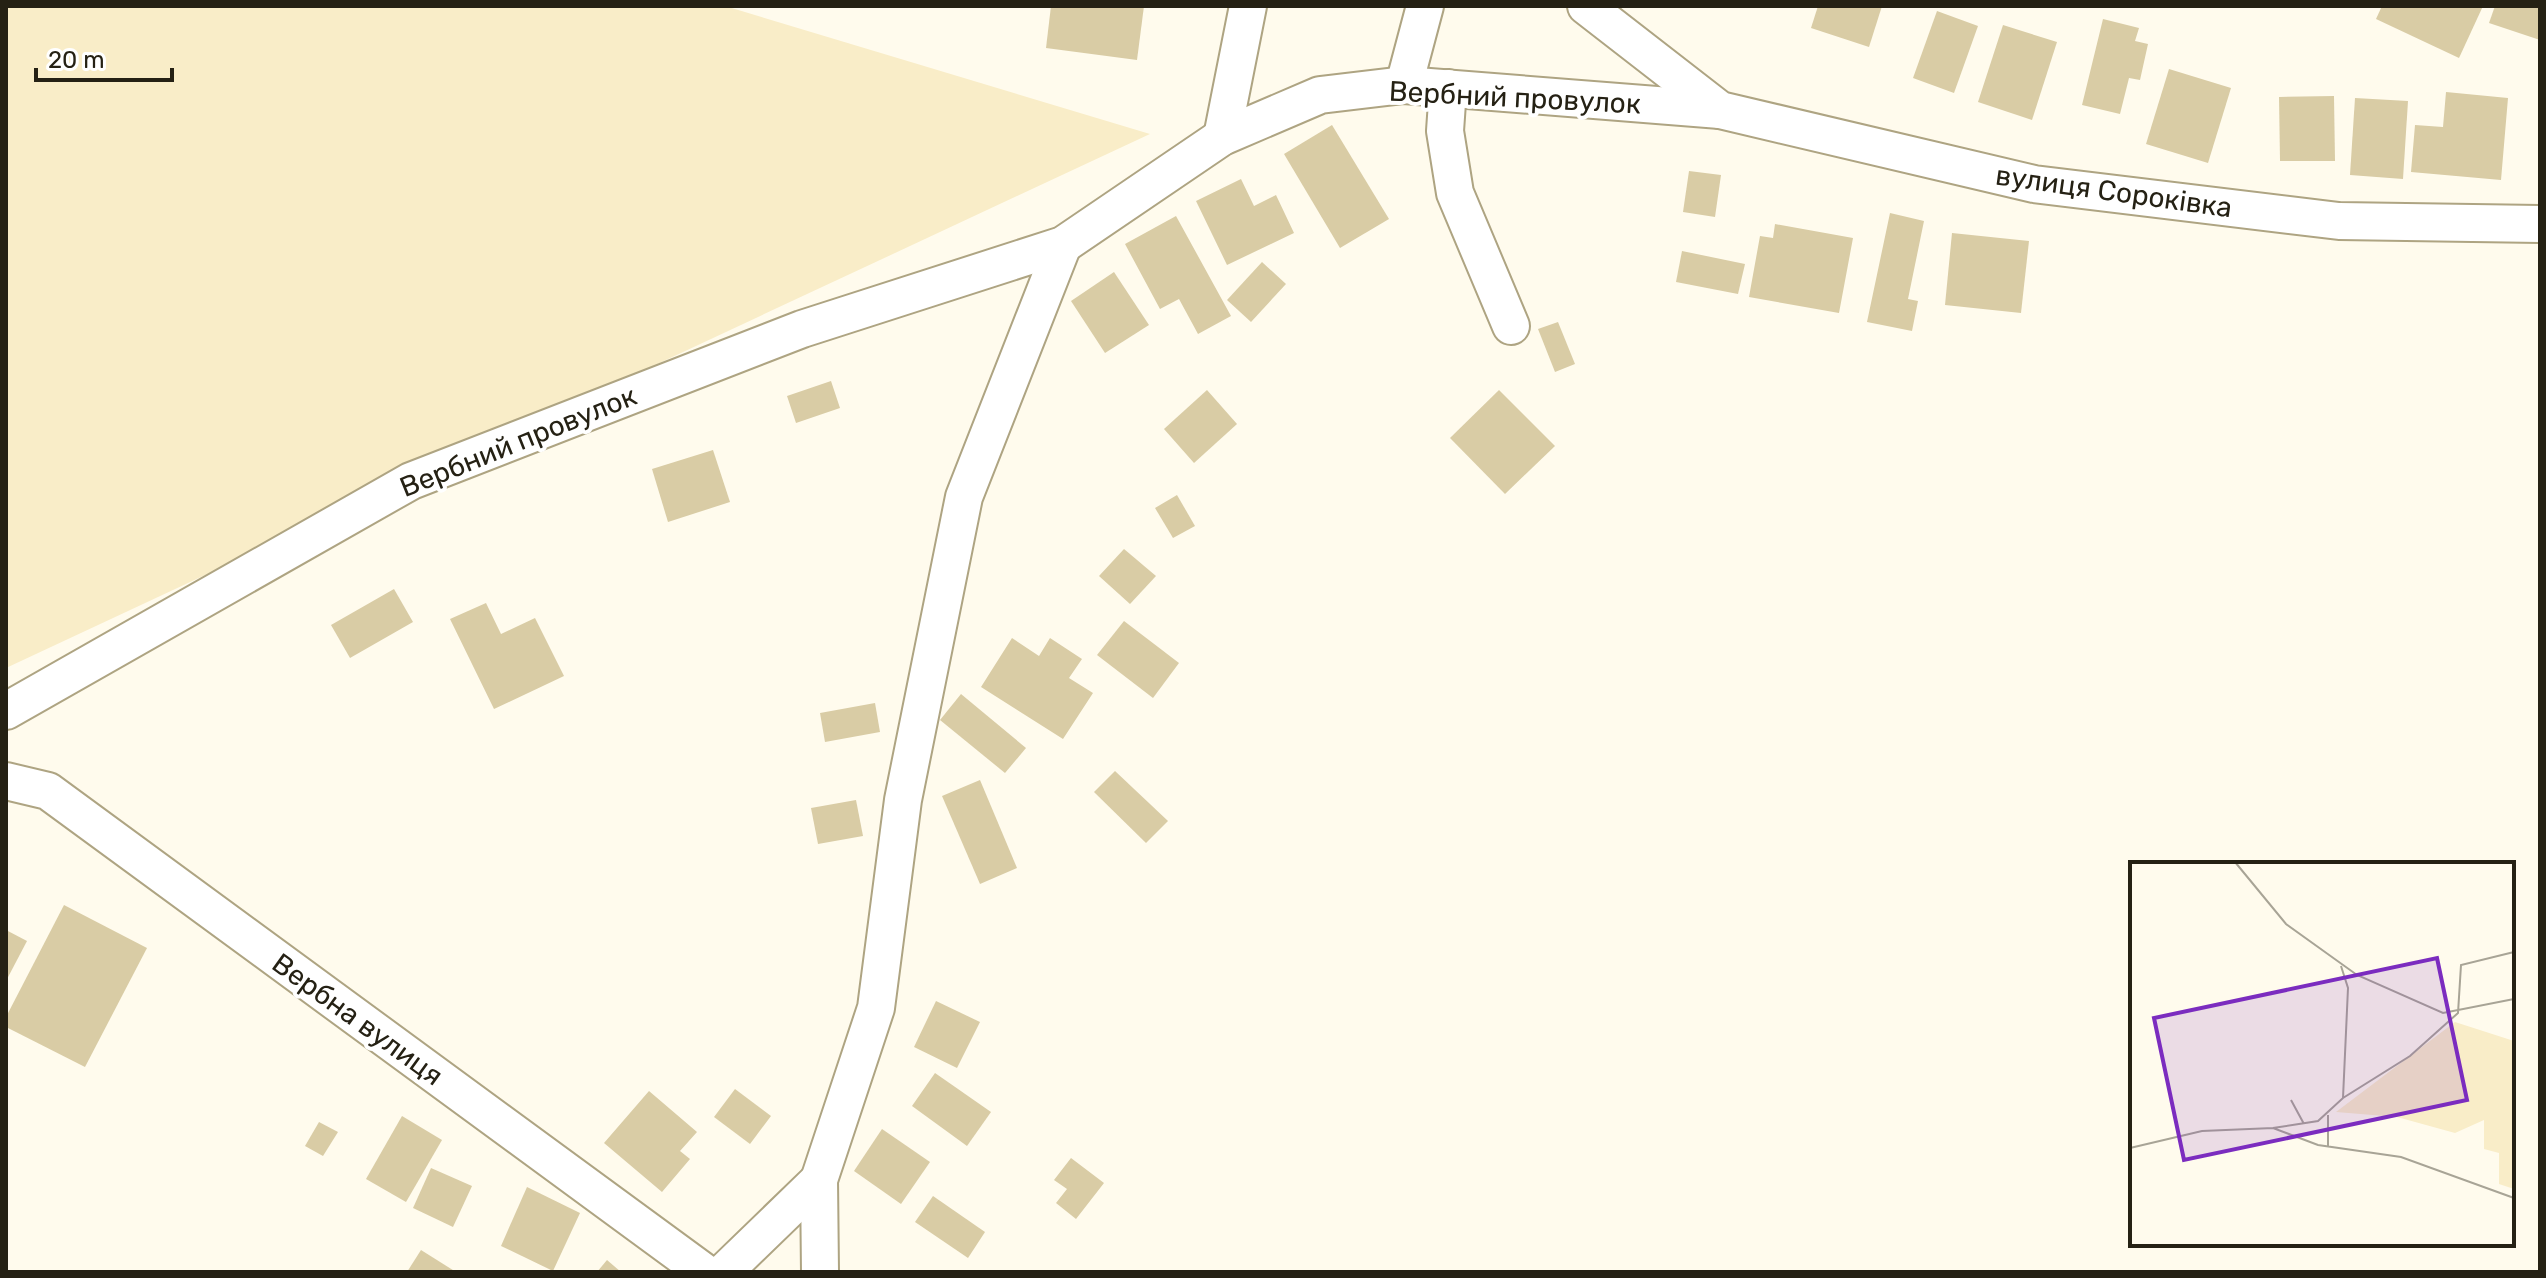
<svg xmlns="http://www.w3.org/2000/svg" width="2546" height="1278" viewBox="0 0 2546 1278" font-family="Rubik,sans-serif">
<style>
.green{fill:#f9edc8}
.building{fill:#d9cca5}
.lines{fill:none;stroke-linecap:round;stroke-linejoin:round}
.minor-casing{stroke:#aea482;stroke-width:40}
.minor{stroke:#fff;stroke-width:36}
.labels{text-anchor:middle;stroke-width:8;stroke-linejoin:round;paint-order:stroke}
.street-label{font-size:28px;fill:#252114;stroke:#fff}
.inset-road{fill:none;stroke:#a8a496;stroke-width:2}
.view{fill:#7b2cbf;fill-opacity:0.15;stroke:#7b2cbf;stroke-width:4}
.inset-edge{fill:none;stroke:#252114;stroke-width:4}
</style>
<rect width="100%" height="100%" fill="#fffbed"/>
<path class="green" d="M 6,6 L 725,6 L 1150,134 L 6,668 Z"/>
<g class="building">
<path d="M 1051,6 L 1144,6 L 1137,60 L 1046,48 Z"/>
<path d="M 1818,6 L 1882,6 L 1869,47 L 1811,28 Z"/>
<path d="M 2382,6 L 2483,6 L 2459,58 L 2376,19 Z"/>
<path d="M 2495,6 L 2540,6 L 2540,40 L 2489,23 Z"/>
<path d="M 1937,11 L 1978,26 L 1954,93 L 1913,78 Z"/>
<path d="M 2103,19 L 2139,28 L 2135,41 L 2148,44 L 2140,80 L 2129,78 L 2120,114 L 2082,105 Z"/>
<path d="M 2003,25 L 2057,42 L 2032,120 L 1978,102 Z"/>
<path d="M 2169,69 L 2231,88 L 2208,163 L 2146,144 Z"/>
<path d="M 2446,92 L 2508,98 L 2501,180 L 2411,172 L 2415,125 L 2443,127 Z"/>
<path d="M 2334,96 L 2335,161 L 2280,161 L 2279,97 Z"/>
<path d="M 2355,98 L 2408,101 L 2403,179 L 2350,175 Z"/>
<path d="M 1332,125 L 1389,219 L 1340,248 L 1284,154 Z"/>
<path d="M 1689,171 L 1721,175 L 1715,217 L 1683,212 Z"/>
<path d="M 1241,179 L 1254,206 L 1276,195 L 1294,233 L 1227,265 L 1196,201 Z"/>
<path d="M 1890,213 L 1924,221 L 1908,299 L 1918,301 L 1912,331 L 1867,322 Z"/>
<path d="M 1176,216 L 1231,316 L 1198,334 L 1179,299 L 1160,309 L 1125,244 Z"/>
<path d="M 1775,224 L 1853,238 L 1839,313 L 1749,297 L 1760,236 L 1773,238 Z"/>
<path d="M 1952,233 L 2029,241 L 2021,313 L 1945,305 Z"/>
<path d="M 1682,251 L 1745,264 L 1738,294 L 1676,282 Z"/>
<path d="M 1262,262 L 1286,284 L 1251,322 L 1227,300 Z"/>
<path d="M 1114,272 L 1149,325 L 1105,353 L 1071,301 Z"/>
<path d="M 1558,322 L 1575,364 L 1555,372 L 1538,329 Z"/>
<path d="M 831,381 L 840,408 L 796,423 L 787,396 Z"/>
<path d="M 1207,390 L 1237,424 L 1194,463 L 1164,429 Z"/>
<path d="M 1499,390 L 1555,446 L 1505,494 L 1450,438 Z"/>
<path d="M 713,450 L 730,502 L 668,522 L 652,469 Z"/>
<path d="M 1177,495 L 1195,526 L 1173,538 L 1155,508 Z"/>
<path d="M 1124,549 L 1156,576 L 1130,604 L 1099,576 Z"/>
<path d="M 394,589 L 413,622 L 350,658 L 331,625 Z"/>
<path d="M 486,603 L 501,634 L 535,618 L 564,676 L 494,709 L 450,619 Z"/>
<path d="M 1124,621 L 1179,663 L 1153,698 L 1097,655 Z"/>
<path d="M 1012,638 L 1039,656 L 1050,638 L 1082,659 L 1069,678 L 1093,693 L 1063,739 L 981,687 Z"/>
<path d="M 961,694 L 1026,748 L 1005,773 L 940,720 Z"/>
<path d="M 875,703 L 880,732 L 825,742 L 820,713 Z"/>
<path d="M 1115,771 L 1168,821 L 1146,843 L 1094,792 Z"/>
<path d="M 980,780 L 1017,868 L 980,884 L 942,796 Z"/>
<path d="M 856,800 L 863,836 L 818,844 L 811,808 Z"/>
<path d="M 64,905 L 147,948 L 85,1067 L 6,1027 L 6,1017 Z"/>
<path d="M 6,930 L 27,941 L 6,981 Z"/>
<path d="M 936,1001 L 980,1022 L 957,1068 L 914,1047 Z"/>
<path d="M 935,1073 L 991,1112 L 967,1146 L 912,1106 Z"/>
<path d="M 735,1089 L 771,1116 L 750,1144 L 714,1117 Z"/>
<path d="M 649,1091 L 697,1132 L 680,1151 L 690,1159 L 662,1192 L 604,1143 Z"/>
<path d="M 402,1116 L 442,1140 L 406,1202 L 366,1179 Z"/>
<path d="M 319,1122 L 338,1132 L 323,1156 L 305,1146 Z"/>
<path d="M 882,1129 L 930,1162 L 901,1204 L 854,1171 Z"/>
<path d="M 1071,1158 L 1104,1183 L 1076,1219 L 1056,1203 L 1067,1189 L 1054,1180 Z"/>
<path d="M 431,1168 L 472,1186 L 453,1227 L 413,1208 Z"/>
<path d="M 527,1187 L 580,1213 L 553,1271 L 501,1246 Z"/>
<path d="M 933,1196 L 985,1232 L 968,1258 L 915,1222 Z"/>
<path d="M 421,1250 L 456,1272 L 407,1272 Z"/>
<path d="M 607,1260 L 621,1272 L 597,1272 Z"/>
</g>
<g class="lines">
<g class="minor-casing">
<g id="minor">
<path d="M 1586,6 L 1720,110 L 2034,184 L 2339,221 L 2540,224"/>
<path d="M 1404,85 L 1425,6"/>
<path d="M 1448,88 L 1445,131 L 1455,193 L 1511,326"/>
<path d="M 1222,137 L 1248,6"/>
<path d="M 6,711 L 411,481 L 802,329 L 1063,245 L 1222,137 L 1320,95 L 1404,85 L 1720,110"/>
<path d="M 6,781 L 48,791 L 704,1272"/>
<path d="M 724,1272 L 819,1180"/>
<path d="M 820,1272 L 819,1180 L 876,1008 L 903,800 L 964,497 L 1063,245"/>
</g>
</g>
<use href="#minor" class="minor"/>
</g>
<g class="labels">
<g class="street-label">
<text transform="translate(1515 97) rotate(3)" y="10">Вербний провулок</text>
<text transform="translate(2114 191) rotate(8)" y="10">вулиця Сороківка</text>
<text transform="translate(518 441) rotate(-22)" y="10">Вербний провулок</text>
<text transform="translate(358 1019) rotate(36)" y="10">Вербна вулиця</text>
</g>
</g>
<g transform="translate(2130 862)">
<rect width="384" height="384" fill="#fffbed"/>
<path d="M 325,160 L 384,179 L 384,327 L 369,322 L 369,291 L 354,287 L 354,258 L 325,271 L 267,255 L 206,250 Z" fill="#f9edc8"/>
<path class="inset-road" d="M 105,0 L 156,62 L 227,113 L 313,151 L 384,137M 211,104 L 218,126 L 213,236M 161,238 L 174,262M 198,253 L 198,284M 143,266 L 188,259 L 213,236 L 280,194 L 328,151 L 331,103 L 384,90M 0,286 L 72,269 L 143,266 L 188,283 L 271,295 L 384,336"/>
<path class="view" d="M 307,96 L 337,238 L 54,298 L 24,156 Z"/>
<rect width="384" height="384" class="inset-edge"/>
</g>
<rect width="2546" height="1278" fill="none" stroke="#252114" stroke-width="16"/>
<path d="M36 68v12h136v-12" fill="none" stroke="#252114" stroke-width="4"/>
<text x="48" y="68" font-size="24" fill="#252114" stroke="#ffffff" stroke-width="6" paint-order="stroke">20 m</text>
</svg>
